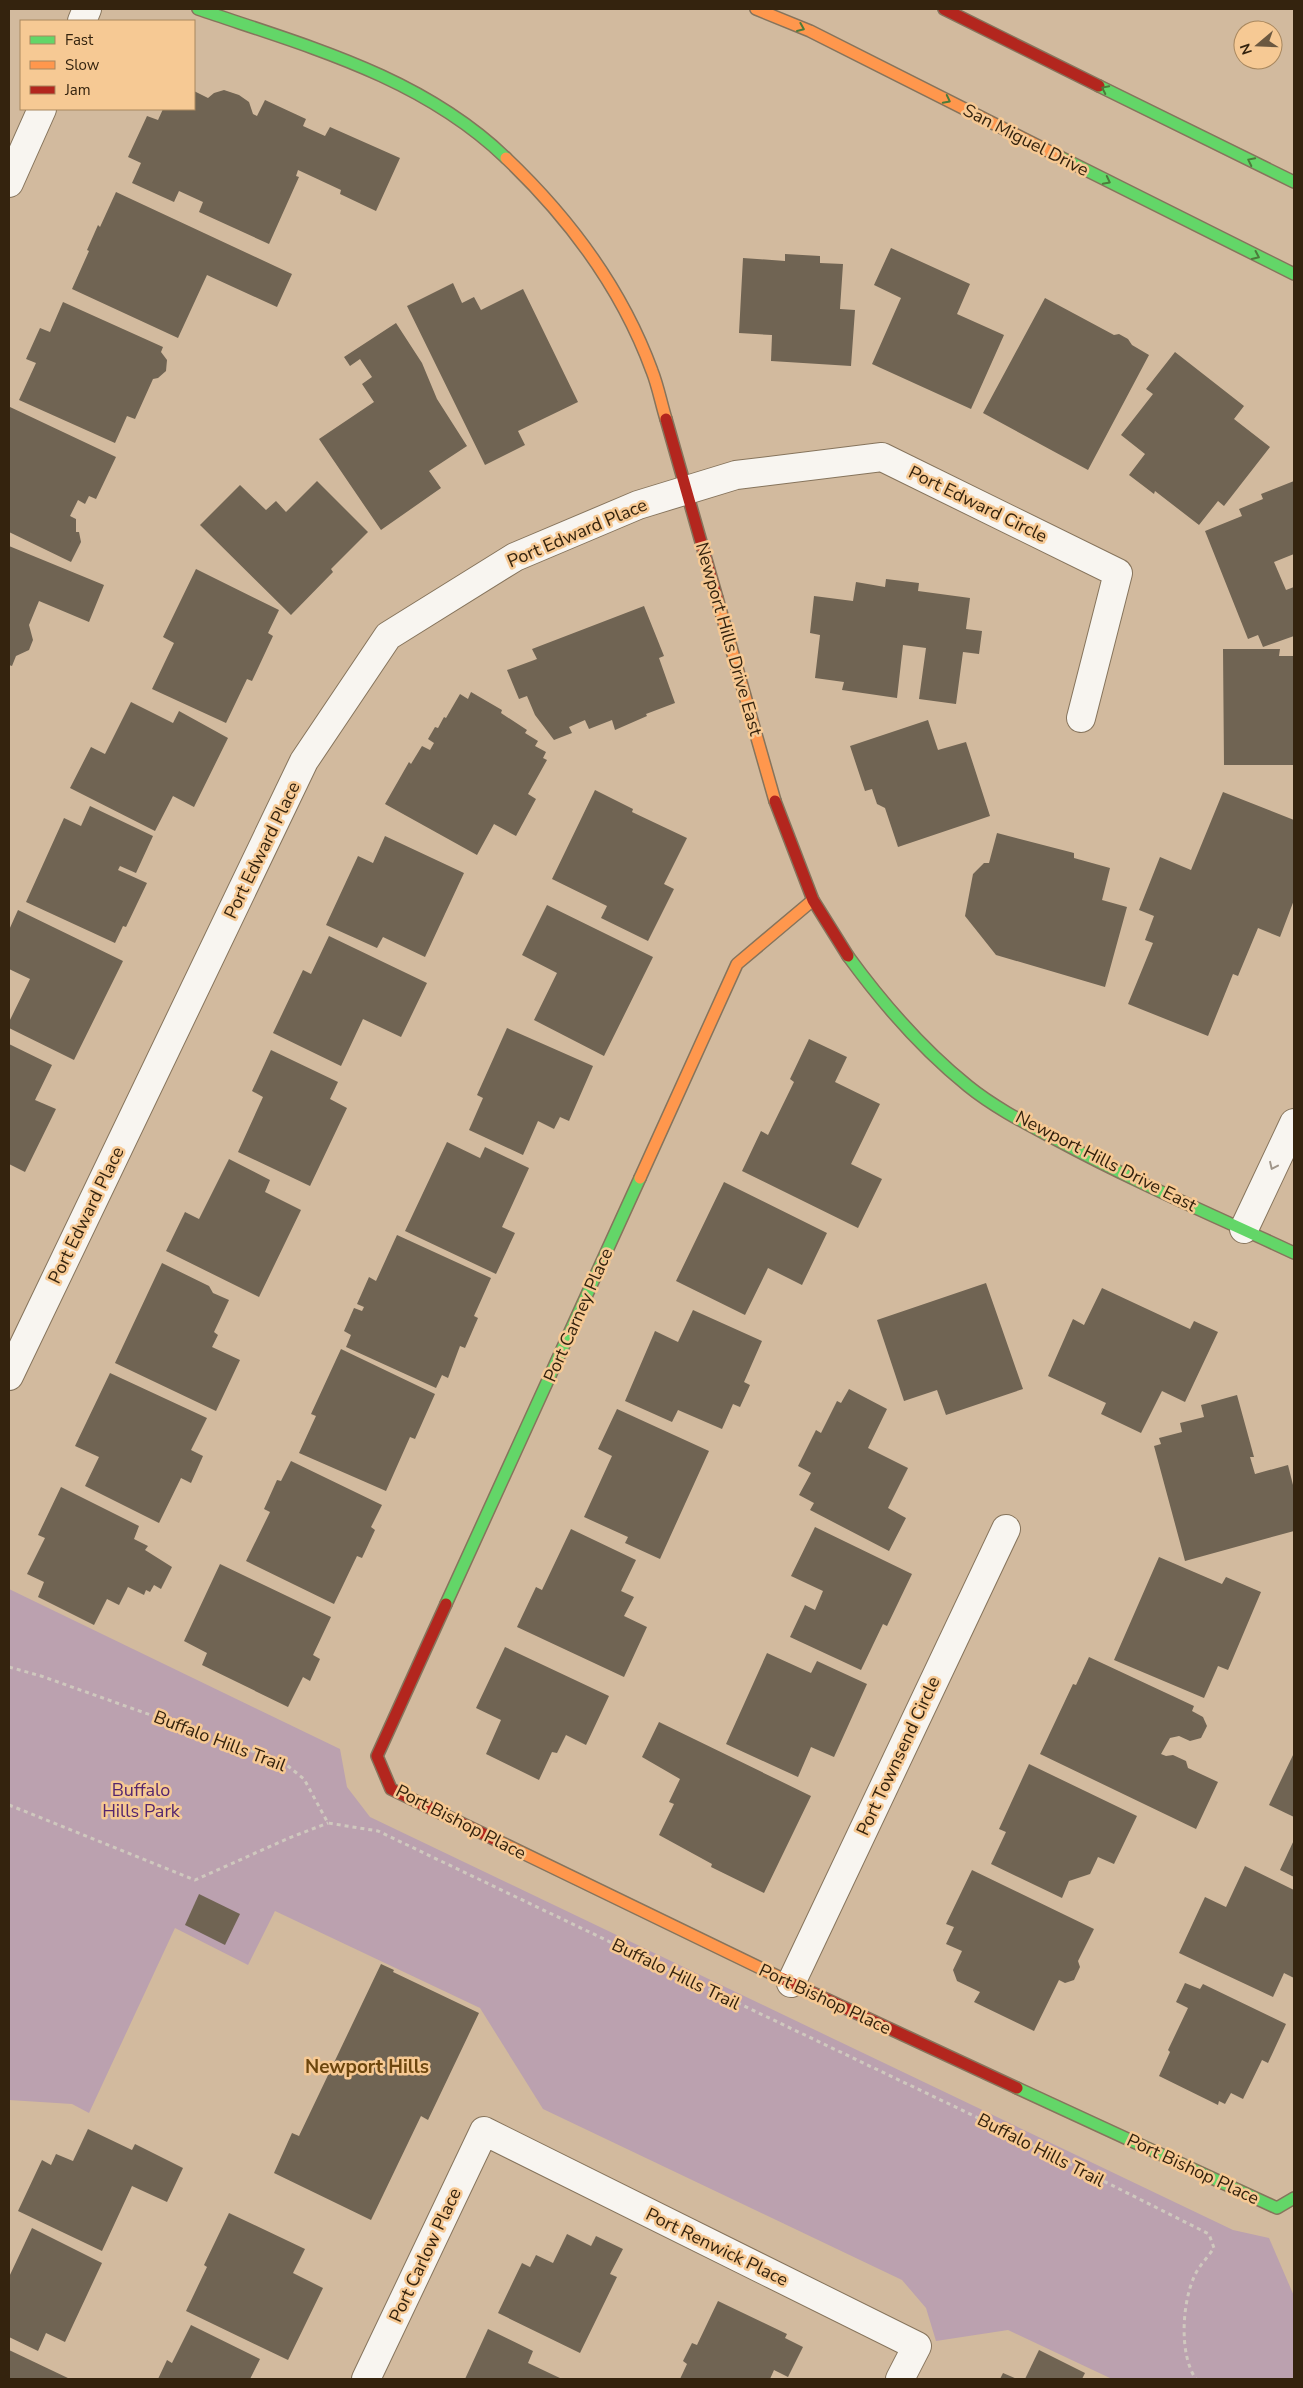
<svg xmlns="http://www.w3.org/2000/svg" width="1303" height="2388" viewBox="0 0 1303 2388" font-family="'Nunito Sans',sans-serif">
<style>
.green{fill:#bba1af}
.building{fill:#706453}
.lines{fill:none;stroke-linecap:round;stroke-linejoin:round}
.street-casing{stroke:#86745c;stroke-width:30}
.fast-casing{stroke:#86745c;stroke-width:14}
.slow-casing{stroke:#86745c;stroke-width:14}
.jam-casing{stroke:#86745c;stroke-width:14}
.path{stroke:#cfc8be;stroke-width:3;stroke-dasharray:4 4;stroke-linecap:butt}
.street{stroke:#f8f5f0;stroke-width:28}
.fast{stroke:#63d668;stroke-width:11}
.slow{stroke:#ff974d;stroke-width:11}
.jam{stroke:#b3261e;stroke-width:11}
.oneway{stroke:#4c7c3b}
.oneway2{stroke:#a0968a}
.labels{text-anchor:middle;stroke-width:5;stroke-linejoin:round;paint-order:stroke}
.street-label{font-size:18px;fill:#34230e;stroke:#f6c994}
.park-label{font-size:18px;fill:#54266e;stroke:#f6c994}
.neighbourhood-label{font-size:19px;font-weight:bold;fill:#6c460e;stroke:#f6c994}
</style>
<rect width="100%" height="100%" fill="#d2ba9e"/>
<path class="green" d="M 9,1589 L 340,1749 L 347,1787 L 370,1817 L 1233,2230 L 1269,2238 L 1294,2296 L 1294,2379 L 1112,2379 L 1008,2330 L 936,2341 L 926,2308 L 902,2280 L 543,2109 L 480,2008 L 275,1911 L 248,1965 L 175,1928 L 89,2113 L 72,2104 L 9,2100 Z"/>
<g class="building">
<path d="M 224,90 L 239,95 L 249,102 L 253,114 L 257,116 L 265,100 L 306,119 L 303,126 L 325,136 L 330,127 L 400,158 L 376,211 L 340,194 L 341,190 L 298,170 L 296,176 L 299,177 L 269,244 L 199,212 L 203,202 L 179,191 L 174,202 L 132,183 L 141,163 L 128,157 L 147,116 L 158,120 L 163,109 L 194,109 L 194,91 L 208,98 L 214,93 Z"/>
<path d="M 116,192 L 292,274 L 277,307 L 207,275 L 178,338 L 72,289 L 89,251 L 87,250 L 98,225 L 100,227 Z"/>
<path d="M 891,248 L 970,284 L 957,314 L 1004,335 L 971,409 L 872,364 L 901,298 L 874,285 Z"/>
<path d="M 785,254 L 820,256 L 820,263 L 843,264 L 840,309 L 855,310 L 851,366 L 771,361 L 772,335 L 739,333 L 743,258 L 785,261 Z"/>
<path d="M 453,283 L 462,303 L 474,297 L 481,310 L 523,289 L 578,402 L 518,431 L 525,445 L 485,465 L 407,306 Z"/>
<path d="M 1045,298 L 1114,335 L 1119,334 L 1128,339 L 1132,345 L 1149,355 L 1088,470 L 983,413 Z"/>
<path d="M 63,302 L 163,347 L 161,352 L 167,360 L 166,371 L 158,378 L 153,379 L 135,419 L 127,416 L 115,443 L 19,400 L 36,363 L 26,359 L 40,328 L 50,332 Z"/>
<path d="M 396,323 L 422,363 L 437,399 L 467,446 L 429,471 L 441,488 L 381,530 L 319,439 L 374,402 L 362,384 L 372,377 L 360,359 L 350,366 L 344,357 Z"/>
<path d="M 1175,352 L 1244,406 L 1234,419 L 1270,447 L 1224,506 L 1218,501 L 1199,525 L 1155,491 L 1154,494 L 1129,475 L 1145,454 L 1121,435 L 1153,394 L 1146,389 Z"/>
<path d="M 10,407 L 116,457 L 96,499 L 89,496 L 85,504 L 78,500 L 70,516 L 76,519 L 76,532 L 79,532 L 81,542 L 71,562 L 9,532 Z"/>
<path d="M 317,481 L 368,532 L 331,569 L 333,572 L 291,615 L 200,525 L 240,485 L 266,510 L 276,501 L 286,512 Z"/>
<path d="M 1294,481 L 1294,554 L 1274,562 L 1286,590 L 1294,587 L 1294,636 L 1263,647 L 1258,635 L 1248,639 L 1205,531 L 1242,516 L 1239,509 L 1263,499 L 1261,494 Z"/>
<path d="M 9,546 L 104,585 L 89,622 L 39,601 L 29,625 L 33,640 L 29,650 L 16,656 L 12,666 L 9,665 Z"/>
<path d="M 196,569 L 279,610 L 268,633 L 273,636 L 252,681 L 247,679 L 226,723 L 152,689 L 174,643 L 163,637 Z"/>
<path d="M 886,579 L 919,583 L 918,591 L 970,598 L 966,629 L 982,631 L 979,654 L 963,652 L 956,704 L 919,699 L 926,648 L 903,645 L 897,698 L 842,690 L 844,682 L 815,678 L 820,635 L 810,633 L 814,596 L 853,601 L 856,582 L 885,587 Z"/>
<path d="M 644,606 L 664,656 L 659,658 L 675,703 L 646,714 L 647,716 L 615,730 L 612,720 L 589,729 L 585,720 L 569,727 L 572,733 L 554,740 L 535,715 L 527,696 L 519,699 L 507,670 L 537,659 L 532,649 Z"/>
<path d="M 1223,649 L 1280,649 L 1279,656 L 1294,656 L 1294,765 L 1224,765 Z"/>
<path d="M 471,692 L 502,710 L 501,713 L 527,730 L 525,733 L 538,741 L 535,746 L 546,752 L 543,758 L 547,760 L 528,794 L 536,799 L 516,836 L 494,824 L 477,855 L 385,804 L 409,762 L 411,764 L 422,746 L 430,750 L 434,743 L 428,739 L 435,727 L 438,728 L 444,717 L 446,718 L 460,694 L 468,699 Z"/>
<path d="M 131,702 L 173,723 L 179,711 L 228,738 L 194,807 L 173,796 L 155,831 L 70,788 L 91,747 L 105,754 Z"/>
<path d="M 928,720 L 938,750 L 966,742 L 990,816 L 898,847 L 885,808 L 877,804 L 872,789 L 865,791 L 850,746 Z"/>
<path d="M 595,790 L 633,809 L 632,812 L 687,838 L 664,884 L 674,889 L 648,941 L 601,918 L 607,906 L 552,879 Z"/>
<path d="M 1223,792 L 1294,820 L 1294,900 L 1280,937 L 1258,928 L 1238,976 L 1233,974 L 1208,1036 L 1128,1004 L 1153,943 L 1145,940 L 1154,916 L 1139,910 L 1160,857 L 1191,870 Z"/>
<path d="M 90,806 L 153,836 L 136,873 L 120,866 L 118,870 L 147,883 L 126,927 L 123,926 L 115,943 L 26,902 L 64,818 L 81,826 Z"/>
<path d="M 997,833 L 1074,853 L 1074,858 L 1110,868 L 1102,900 L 1127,907 L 1105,987 L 996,955 L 965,916 L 973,874 L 984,863 L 989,863 Z"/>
<path d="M 385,836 L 464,873 L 425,957 L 383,937 L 377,948 L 326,925 L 358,856 L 373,863 Z"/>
<path d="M 547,905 L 653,957 L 604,1056 L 534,1020 L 557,973 L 522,955 Z"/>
<path d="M 18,910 L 123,961 L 74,1060 L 9,1028 L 9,1022 L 30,979 L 9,969 L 9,930 Z"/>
<path d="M 329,936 L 427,983 L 401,1037 L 363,1019 L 341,1066 L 273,1033 L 303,970 L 311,974 Z"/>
<path d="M 507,1028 L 593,1066 L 569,1121 L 560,1117 L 554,1129 L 538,1121 L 523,1155 L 469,1130 L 483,1098 L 477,1095 Z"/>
<path d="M 809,1039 L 847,1057 L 835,1082 L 880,1104 L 851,1164 L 882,1179 L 858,1228 L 742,1171 L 761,1131 L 768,1135 L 794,1082 L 790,1079 Z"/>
<path d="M 9,1044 L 52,1065 L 35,1100 L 56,1109 L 25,1172 L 9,1164 Z"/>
<path d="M 271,1050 L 338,1082 L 330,1099 L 347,1108 L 310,1186 L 238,1152 L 263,1097 L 252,1091 Z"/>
<path d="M 447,1142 L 480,1158 L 485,1147 L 529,1168 L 502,1227 L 515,1233 L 496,1274 L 405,1231 Z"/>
<path d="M 229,1159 L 270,1180 L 265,1192 L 301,1210 L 259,1297 L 166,1251 L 185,1212 L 199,1219 Z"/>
<path d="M 724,1182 L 827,1233 L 802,1285 L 768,1268 L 745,1315 L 676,1281 Z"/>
<path d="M 397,1235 L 491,1278 L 474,1316 L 478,1318 L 465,1348 L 460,1346 L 448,1378 L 442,1375 L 436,1388 L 346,1347 L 351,1335 L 344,1331 L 354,1308 L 362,1311 L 364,1307 L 357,1304 L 369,1277 L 376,1281 Z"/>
<path d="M 162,1263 L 209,1286 L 213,1293 L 229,1300 L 214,1332 L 218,1335 L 212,1347 L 240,1360 L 216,1411 L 115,1363 Z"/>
<path d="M 986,1283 L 1023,1389 L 946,1415 L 937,1390 L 904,1401 L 877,1320 Z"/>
<path d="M 1102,1288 L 1190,1329 L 1194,1321 L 1218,1332 L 1185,1402 L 1162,1391 L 1141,1433 L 1101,1414 L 1106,1403 L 1048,1376 L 1073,1319 L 1084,1325 Z"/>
<path d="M 693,1310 L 762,1341 L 744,1382 L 750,1385 L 740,1407 L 733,1404 L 722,1429 L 678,1410 L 672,1422 L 625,1401 L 655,1331 L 678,1342 Z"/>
<path d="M 341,1349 L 435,1394 L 415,1439 L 410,1437 L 386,1491 L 299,1453 L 316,1416 L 311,1414 Z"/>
<path d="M 110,1373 L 207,1418 L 191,1450 L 203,1456 L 191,1483 L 181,1478 L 159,1523 L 85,1486 L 99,1457 L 75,1446 Z"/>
<path d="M 849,1389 L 887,1409 L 868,1448 L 908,1468 L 888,1508 L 906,1518 L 889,1551 L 810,1510 L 814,1503 L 799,1495 L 811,1473 L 798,1466 L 816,1430 L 821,1433 L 837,1401 L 841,1403 Z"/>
<path d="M 1237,1395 L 1254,1457 L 1250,1457 L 1255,1474 L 1288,1465 L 1294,1489 L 1294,1531 L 1185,1561 L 1154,1446 L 1161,1444 L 1159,1438 L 1182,1432 L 1180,1423 L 1204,1417 L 1201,1405 Z"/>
<path d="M 617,1409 L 709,1451 L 660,1559 L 625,1543 L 628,1537 L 584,1517 L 612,1456 L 598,1449 Z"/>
<path d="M 291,1461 L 382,1505 L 371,1527 L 375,1530 L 362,1558 L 357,1556 L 334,1604 L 246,1561 L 270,1512 L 264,1509 L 277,1480 L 281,1481 Z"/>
<path d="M 61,1487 L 139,1526 L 134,1539 L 148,1546 L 145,1550 L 172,1567 L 161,1589 L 154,1585 L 150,1592 L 146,1590 L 144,1595 L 128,1587 L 119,1605 L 107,1599 L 94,1625 L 38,1597 L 44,1582 L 27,1574 L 45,1538 L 38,1535 Z"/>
<path d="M 815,1527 L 912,1574 L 887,1626 L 883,1624 L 861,1670 L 790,1637 L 805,1605 L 815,1610 L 823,1591 L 791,1576 Z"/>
<path d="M 571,1529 L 636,1560 L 621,1591 L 634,1597 L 624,1616 L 647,1627 L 624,1677 L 517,1627 L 536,1587 L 542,1590 Z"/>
<path d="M 1159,1557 L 1222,1584 L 1226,1577 L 1261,1592 L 1228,1670 L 1218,1666 L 1204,1698 L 1114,1660 Z"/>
<path d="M 220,1564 L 331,1617 L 313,1655 L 320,1659 L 310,1681 L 303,1677 L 288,1707 L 202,1665 L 207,1653 L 184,1641 Z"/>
<path d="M 505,1647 L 609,1696 L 586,1745 L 566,1735 L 557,1753 L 552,1752 L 539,1780 L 486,1754 L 501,1720 L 476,1708 Z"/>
<path d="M 767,1653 L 811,1673 L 817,1661 L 867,1684 L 834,1757 L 811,1747 L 798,1777 L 726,1744 Z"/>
<path d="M 1089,1657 L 1194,1706 L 1192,1711 L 1203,1717 L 1207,1726 L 1201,1738 L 1190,1741 L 1179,1736 L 1170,1738 L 1161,1754 L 1166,1756 L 1173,1755 L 1186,1761 L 1188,1768 L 1218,1782 L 1196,1829 L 1040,1754 L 1073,1684 L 1076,1685 Z"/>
<path d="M 659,1722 L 811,1796 L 764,1893 L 711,1867 L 712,1864 L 659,1835 L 674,1804 L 669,1802 L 680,1779 L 642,1757 Z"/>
<path d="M 1294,1753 L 1294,1817 L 1269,1805 Z"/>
<path d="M 1029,1764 L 1137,1816 L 1114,1864 L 1098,1857 L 1090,1874 L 1069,1881 L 1062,1898 L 991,1864 L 1006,1832 L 999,1829 Z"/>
<path d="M 1294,1840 L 1294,1877 L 1280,1870 Z"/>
<path d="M 1245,1866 L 1294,1890 L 1294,1978 L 1284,1973 L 1273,1997 L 1179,1953 L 1205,1897 L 1226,1907 Z"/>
<path d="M 972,1870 L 1094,1929 L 1078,1961 L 1080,1967 L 1074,1980 L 1065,1983 L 1059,1980 L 1034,2031 L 974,2002 L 980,1992 L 957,1981 L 953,1970 L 962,1951 L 946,1944 L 954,1927 L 946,1924 Z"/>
<path d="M 199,1894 L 240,1914 L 225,1945 L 185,1925 Z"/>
<path d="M 381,1964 L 394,1970 L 393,1972 L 479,2013 L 428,2120 L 421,2116 L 371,2220 L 274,2173 L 292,2133 L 299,2136 Z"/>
<path d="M 1185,1983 L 1200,1989 L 1203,1984 L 1286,2024 L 1268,2063 L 1262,2060 L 1243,2099 L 1231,2093 L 1225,2104 L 1219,2101 L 1218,2105 L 1159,2076 L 1170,2052 L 1168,2050 L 1188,2008 L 1176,2002 Z"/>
<path d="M 88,2129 L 132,2150 L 135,2144 L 183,2168 L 167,2202 L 132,2186 L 102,2251 L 18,2211 L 42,2160 L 51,2165 L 56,2154 L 73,2161 Z"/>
<path d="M 229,2213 L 305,2249 L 293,2273 L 323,2288 L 288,2360 L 186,2311 L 207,2267 L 204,2265 Z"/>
<path d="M 32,2228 L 102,2263 L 65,2342 L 46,2333 L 38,2351 L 9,2337 L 9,2277 Z"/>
<path d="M 567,2234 L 591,2246 L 596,2236 L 623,2249 L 610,2274 L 617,2277 L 580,2353 L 498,2313 L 522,2263 L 530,2267 L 536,2255 L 553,2263 Z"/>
<path d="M 718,2301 L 787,2334 L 785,2338 L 803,2347 L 788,2377 L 774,2370 L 770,2379 L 680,2379 L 687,2364 L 683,2361 L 692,2343 L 697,2345 Z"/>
<path d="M 191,2325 L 260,2359 L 250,2379 L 158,2379 L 167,2360 L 172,2363 Z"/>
<path d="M 488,2329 L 533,2351 L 528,2363 L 562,2379 L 465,2379 Z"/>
<path d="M 9,2350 L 70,2379 L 9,2379 Z"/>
<path d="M 1039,2350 L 1085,2373 L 1082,2379 L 1025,2379 Z"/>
<path d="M 1003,2373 L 1017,2379 L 1000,2379 Z"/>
</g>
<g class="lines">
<g class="street-casing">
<g id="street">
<path d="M 82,21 L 87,9"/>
<path d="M 9,183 L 42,109"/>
<path d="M 1244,1229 L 1294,1123"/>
<path d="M 9,1376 L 304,761 L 388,636 L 515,557 L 638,505 L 736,475 L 882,457 L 1118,573 L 1081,718"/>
<path d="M 791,1983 L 1006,1529"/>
<path d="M 366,2379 L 484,2131 L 917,2346 L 900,2379"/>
</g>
</g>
<g class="fast-casing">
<g id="fast">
<path d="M 198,9 C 306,46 421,76 506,158"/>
<path d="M 1099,86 L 1294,182"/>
<path d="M 1060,157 L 1294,274"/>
<path d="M 848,956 C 883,1004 922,1049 968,1086 C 995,1108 1029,1125 1059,1141 C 1135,1182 1215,1216 1294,1253"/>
<path d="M 446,1604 L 640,1178"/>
<path d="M 1017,2088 L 1277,2208 L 1294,2198"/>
</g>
</g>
<g class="slow-casing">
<g id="slow">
<path d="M 756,9 L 810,31 L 1060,157"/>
<path d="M 506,158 C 568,217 622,289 652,371 C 658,386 661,403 666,419"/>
<path d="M 717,598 L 775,801"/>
<path d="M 640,1178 L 737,964 L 813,900"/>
<path d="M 494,1839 L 783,1979"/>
</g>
</g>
<g class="jam-casing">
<g id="jam">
<path d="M 944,9 L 1099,86"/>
<path d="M 666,419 L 717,598"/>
<path d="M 775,801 L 813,900 L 848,956"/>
<path d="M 446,1604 L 377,1756 L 391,1789 L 494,1839"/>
<path d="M 783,1979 L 1017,2088"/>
</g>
</g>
<g class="path">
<path d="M 9,1667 L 41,1676 L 283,1762 L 304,1779 L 328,1823 L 378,1831 L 968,2113 L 1209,2234 L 1214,2248 C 1208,2257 1198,2267 1194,2277 C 1182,2304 1179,2355 1196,2379"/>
<path d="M 9,1805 L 195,1880 L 289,1838 L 328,1823"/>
</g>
<use href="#street" class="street"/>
<use href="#fast" class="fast"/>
<use href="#slow" class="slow"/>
<use href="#jam" class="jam"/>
</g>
<defs><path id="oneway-chevron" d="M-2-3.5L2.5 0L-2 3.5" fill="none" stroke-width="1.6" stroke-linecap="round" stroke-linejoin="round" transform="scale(1.25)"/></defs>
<g class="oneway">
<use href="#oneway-chevron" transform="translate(801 28) rotate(23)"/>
<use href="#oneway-chevron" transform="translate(1105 89) rotate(-154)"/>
<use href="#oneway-chevron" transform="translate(947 100) rotate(27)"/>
<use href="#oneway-chevron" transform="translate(1251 161) rotate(-154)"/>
<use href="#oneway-chevron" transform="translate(1107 181) rotate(27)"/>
<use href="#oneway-chevron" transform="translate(1256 256) rotate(25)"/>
</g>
<use class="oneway2" href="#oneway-chevron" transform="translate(1273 1166) rotate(115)"/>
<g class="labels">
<g class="street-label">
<text transform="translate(1026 140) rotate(27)" y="6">San Miguel Drive</text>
<text transform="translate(978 504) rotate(26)" y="6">Port Edward Circle</text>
<text transform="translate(577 533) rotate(-23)" y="6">Port Edward Place</text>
<text transform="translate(729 639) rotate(74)" y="6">Newport Hills Drive East</text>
<text transform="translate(262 850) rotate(-64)" y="6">Port Edward Place</text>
<text transform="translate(1106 1161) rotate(27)" y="6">Newport Hills Drive East</text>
<text transform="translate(86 1215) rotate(-64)" y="6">Port Edward Place</text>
<text transform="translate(578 1315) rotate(-66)" y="6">Port Carney Place</text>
<text transform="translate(220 1741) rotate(21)" y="6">Buffalo Hills Trail</text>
<text transform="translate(898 1756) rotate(-65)" y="6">Port Townsend Circle</text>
<text transform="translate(461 1822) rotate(27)" y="6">Port Bishop Place</text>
<text transform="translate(676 1974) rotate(26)" y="6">Buffalo Hills Trail</text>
<text transform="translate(825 1999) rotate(25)" y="6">Port Bishop Place</text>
<text transform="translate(1041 2150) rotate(27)" y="6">Buffalo Hills Trail</text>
<text transform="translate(1193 2169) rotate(25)" y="6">Port Bishop Place</text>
<text transform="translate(717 2247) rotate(26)" y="6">Port Renwick Place</text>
<text transform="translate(425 2255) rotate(-65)" y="6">Port Carlow Place</text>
</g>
<g class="park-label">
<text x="141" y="1796">Buffalo<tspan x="141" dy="21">Hills Park</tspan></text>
</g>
<g class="neighbourhood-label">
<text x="367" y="2073">Newport Hills</text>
</g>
</g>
<rect width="1303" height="2388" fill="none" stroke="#34230e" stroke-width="20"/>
<rect x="20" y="20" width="175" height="90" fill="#f6c994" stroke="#a8875e"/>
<rect x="30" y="36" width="25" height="8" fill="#63d668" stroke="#a8875e"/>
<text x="65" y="45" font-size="15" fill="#34230e">Fast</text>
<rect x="30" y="61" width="25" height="8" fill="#ff974d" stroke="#a8875e"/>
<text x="65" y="70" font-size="15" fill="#34230e">Slow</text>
<rect x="30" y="86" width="25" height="8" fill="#b3261e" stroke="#a8875e"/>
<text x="65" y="95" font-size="15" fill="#34230e">Jam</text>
<g transform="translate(1258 45) rotate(251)"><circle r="24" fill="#f6c994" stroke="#a8875e"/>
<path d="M0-4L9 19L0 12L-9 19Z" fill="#6b5840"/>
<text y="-8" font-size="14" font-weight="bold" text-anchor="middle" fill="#34230e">N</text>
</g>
</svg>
